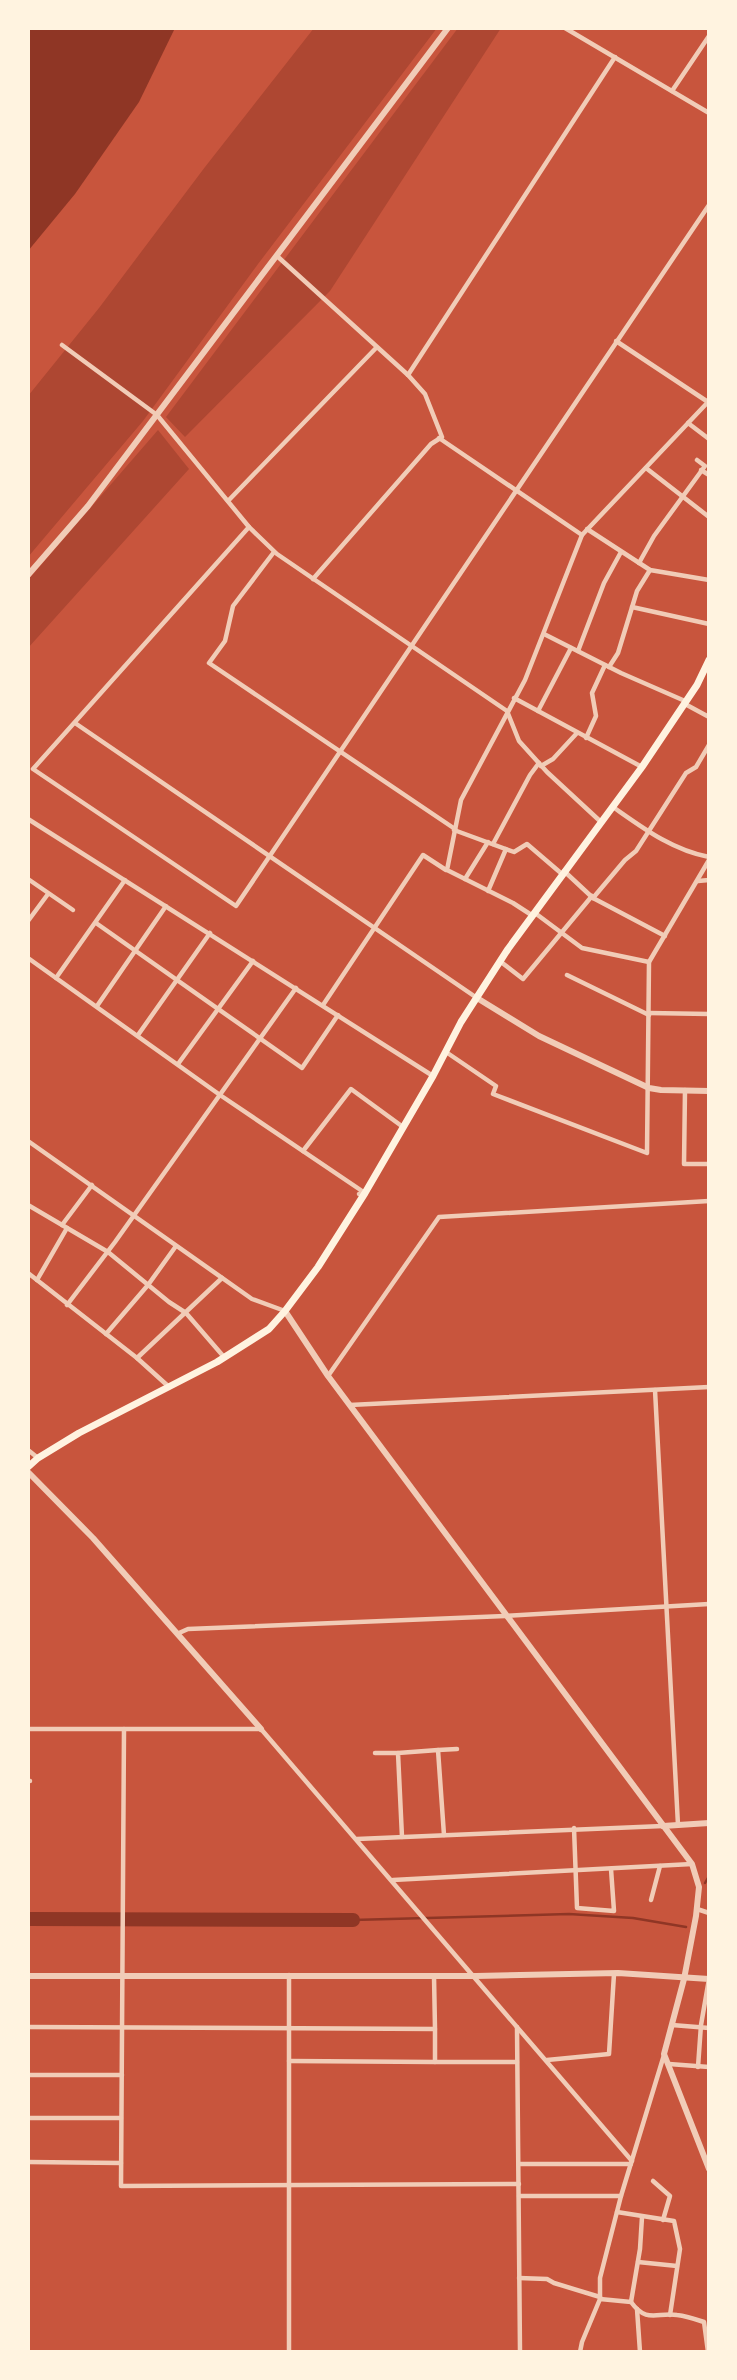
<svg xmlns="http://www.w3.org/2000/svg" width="737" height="2380" viewBox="0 0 737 2380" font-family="Montserrat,sans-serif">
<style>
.green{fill:#ae4732}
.water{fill:#8f3625}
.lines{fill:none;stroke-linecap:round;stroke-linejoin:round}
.stream{stroke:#8f3625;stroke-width:2.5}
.river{stroke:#8f3625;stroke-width:14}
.minor{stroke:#f1ccb7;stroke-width:4.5}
.tertiary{stroke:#f1ccb7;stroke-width:6}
.primary{stroke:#fff3e0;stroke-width:7}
</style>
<rect width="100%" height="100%" fill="#c8553d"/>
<g class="green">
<path d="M 314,28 L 437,28 L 258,264 L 143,421 L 28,557 L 28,396 L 99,308 L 205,167 Z"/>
<path d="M 458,28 L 501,28 L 330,291 L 185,437 L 166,417 Z"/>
<path d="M 158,430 L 189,469 L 28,648 L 28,580 Z"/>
</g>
<path class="water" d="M 28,28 L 175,28 L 139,102 L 75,194 L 28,251 Z"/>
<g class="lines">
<g class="stream">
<path d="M 705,1883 L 709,1876"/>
<path d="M 353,1920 L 569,1914 L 633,1918 L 686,1927"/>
</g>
<path class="river" d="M 28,1919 L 353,1920"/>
<g class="minor">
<path d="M 565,28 L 709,113"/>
<path d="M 672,91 L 709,36"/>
<path d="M 277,256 L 408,375 L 425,394 L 442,437 L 431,444 L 313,579"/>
<path d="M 616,341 L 708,402"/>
<path d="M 62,345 L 157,415 L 249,527 L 277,554 L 507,711 L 519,741 L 547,772 L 601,822"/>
<path d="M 408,375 L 615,57"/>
<path d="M 688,423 L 709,439"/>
<path d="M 439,438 L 582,535"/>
<path d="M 646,468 L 709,517"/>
<path d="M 701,470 L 709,475"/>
<path d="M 228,501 L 376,348"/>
<path d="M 249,527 L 33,769 L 236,906 L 709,205"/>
<path d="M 587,529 L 650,570 L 709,580"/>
<path d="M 274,552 L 233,606 L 225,641 L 209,663 L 455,829"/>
<path d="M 639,563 L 654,536 L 705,466 L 697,460"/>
<path d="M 632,607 L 709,624"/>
<path d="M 544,634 L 621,673 L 685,701"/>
<path d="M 578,651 L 604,583 L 621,552"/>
<path d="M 609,667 L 618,653 L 637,591 L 650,570"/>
<path d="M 514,698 L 642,767"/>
<path d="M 685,704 L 709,717"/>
<path d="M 538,711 L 571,648"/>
<path d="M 75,723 L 477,998"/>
<path d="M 586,738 L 596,716 L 592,693 L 605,665"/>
<path d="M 541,766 L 553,759 L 577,733"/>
<path d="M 613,807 C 643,828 672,850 709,857"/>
<path d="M 28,819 L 433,1076"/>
<path d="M 454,830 L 514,852 L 527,844 L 562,874"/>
<path d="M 493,844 L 530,775 L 539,763"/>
<path d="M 564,871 L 593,898 L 665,936"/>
<path d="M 28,879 L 73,910"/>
<path d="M 465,879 L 488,842"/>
<path d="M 698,881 L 709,880"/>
<path d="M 488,891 L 506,849"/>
<path d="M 593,898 L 625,860 L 636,851 L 686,773 L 696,767 L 709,745"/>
<path d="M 535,913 L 582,948 L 649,962"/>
<path d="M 533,916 L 513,903 L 447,870 L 461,800 L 525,680 L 582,535 L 708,402"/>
<path d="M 28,921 L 48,894"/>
<path d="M 96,923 L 302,1068 L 338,1015"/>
<path d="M 28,958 L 220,1095 L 365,1193 L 359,1194"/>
<path d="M 501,962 L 523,979 L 592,896"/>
<path d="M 567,975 L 649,1015"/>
<path d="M 56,978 L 125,880"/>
<path d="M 323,1005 L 423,855 L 446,870"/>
<path d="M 97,1006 L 166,906"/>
<path d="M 649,1013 L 709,1014"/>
<path d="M 138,1035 L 210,933"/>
<path d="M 446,1052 L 496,1086 L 493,1094 L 647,1153 L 649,962 L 709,860"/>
<path d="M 178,1064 L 253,961"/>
<path d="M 685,1090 L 684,1164 L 709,1164"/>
<path d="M 28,1141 L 252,1299 L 285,1311"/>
<path d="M 303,1151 L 351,1089 L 403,1127"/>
<path d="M 28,1205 L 108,1252 L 169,1302 L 186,1313 L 224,1357"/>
<path d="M 62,1225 L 92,1185"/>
<path d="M 28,1273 L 137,1358 L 168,1386"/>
<path d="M 37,1280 L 67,1228"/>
<path d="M 67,1305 L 115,1242 L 296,988"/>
<path d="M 106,1334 L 148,1285 L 176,1246"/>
<path d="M 137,1358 L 222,1278"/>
<path d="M 328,1376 L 439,1217 L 709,1201"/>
<path d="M 655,1390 L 678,1825"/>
<path d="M 350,1405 L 709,1387"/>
<path d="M 28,1450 L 38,1458"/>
<path d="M 179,1633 L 188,1629 L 505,1616 L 709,1604"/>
<path d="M 28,1729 L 261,1729 L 632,2161"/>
<path d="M 124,1729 L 121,2186 L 519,2184"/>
<path d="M 438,1750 L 457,1749"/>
<path d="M 375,1753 L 398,1753"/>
<path d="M 28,1781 L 30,1781"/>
<path d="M 574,1828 L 577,1908 L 614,1911 L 611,1869"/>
<path d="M 402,1837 L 398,1753 L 438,1750 L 444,1835"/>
<path d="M 357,1839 L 663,1826"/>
<path d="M 393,1880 L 692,1864"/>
<path d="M 651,1900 L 660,1866"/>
<path d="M 697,1909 L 709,1913"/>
<path d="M 434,1976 L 435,2029"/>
<path d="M 672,2025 L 709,2028"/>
<path d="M 28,2027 L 435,2029 L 435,2062 L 517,2062"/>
<path d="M 517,2027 L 520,2352"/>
<path d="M 547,2060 L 609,2054 L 614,1974"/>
<path d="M 289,2061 L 435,2062"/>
<path d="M 669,2064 L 709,2067"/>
<path d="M 698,2067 L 701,2025 L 709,1979"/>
<path d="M 28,2075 L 122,2075"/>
<path d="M 28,2118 L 121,2118"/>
<path d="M 28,2162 L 121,2163"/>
<path d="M 519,2164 L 631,2164"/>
<path d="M 653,2181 L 670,2196 L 663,2220"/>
<path d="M 519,2196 L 621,2196"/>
<path d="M 617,2212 L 674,2221 L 680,2249 L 670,2315"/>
<path d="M 638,2262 L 677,2266"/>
<path d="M 519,2278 L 547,2279 L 554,2283 L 600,2297"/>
<path d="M 600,2299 L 631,2302 C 647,2324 657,2312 677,2315 C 686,2316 695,2319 704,2322 L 708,2352"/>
<path d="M 631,2302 L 640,2249 L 642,2217"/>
<path d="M 637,2309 L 640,2352"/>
<path d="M 289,2352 L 289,1975"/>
<path d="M 580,2352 L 582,2342 L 600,2299 L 600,2278 L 621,2196 L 664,2055"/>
</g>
<g class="tertiary">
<path d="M 28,575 L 88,506 L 448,28"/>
<path d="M 477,998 L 539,1036 L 649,1088 L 661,1090 L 709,1091"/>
<path d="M 285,1311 L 328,1376 L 692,1864 L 699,1887 L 696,1916 L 684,1979 L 664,2054 L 709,2169"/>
<path d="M 28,1472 L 93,1538 L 261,1729"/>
<path d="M 663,1826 L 709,1823"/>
<path d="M 28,1976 L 476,1976 L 618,1973 L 709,1979"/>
</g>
<path class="primary" d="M 28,1467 L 38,1458 L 79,1433 L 217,1362 L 269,1329 L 285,1311 L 318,1267 L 365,1193 L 433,1076 L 461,1022 L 508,949 L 642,767 L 697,685 L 709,660"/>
</g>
<rect width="737" height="2380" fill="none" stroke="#fff3e0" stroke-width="60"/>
</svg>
